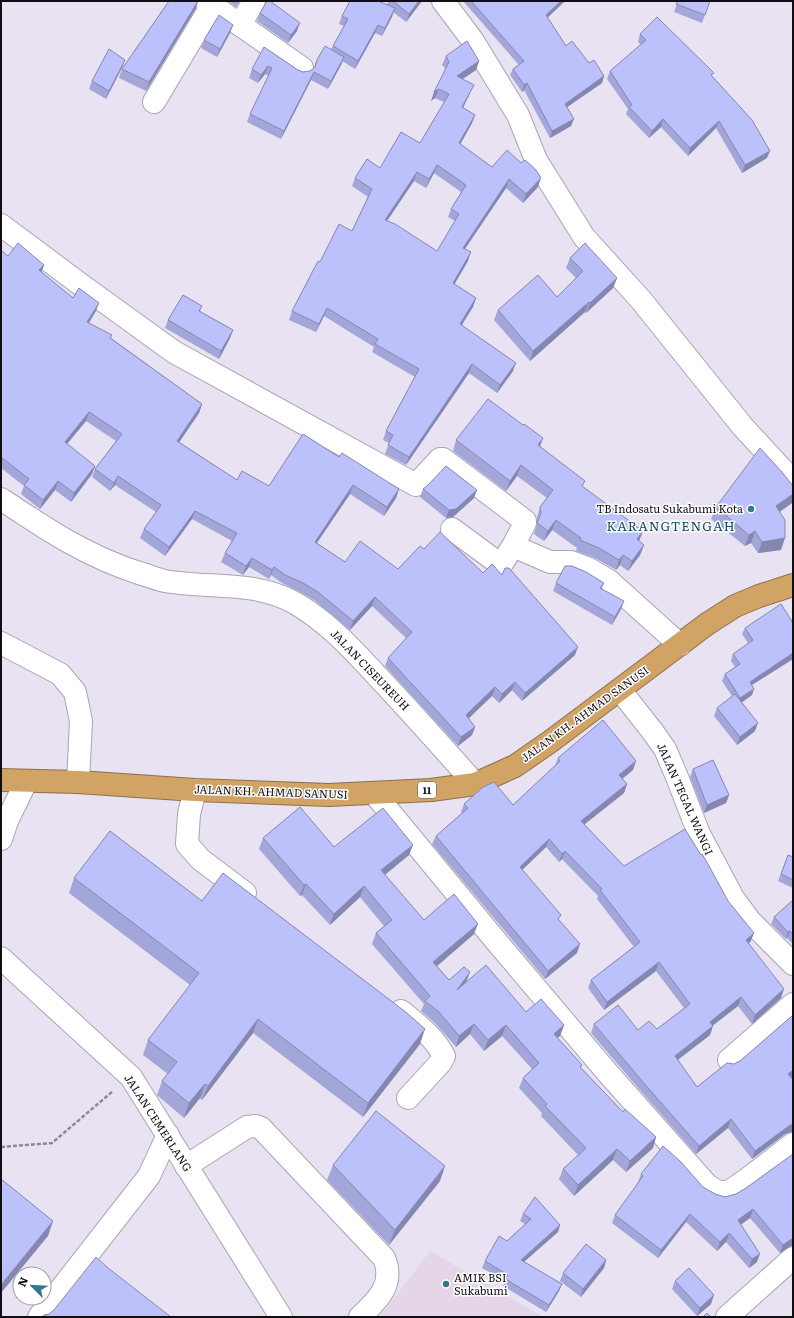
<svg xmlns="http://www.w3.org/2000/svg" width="794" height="1318" viewBox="0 0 794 1318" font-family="Literata,serif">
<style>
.education{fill:#e4d5e8}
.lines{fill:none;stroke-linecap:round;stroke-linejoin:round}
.minor-casing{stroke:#aaa4b3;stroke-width:24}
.highway-casing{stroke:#8d7048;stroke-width:24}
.path{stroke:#8d8994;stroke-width:2.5;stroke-dasharray:4 2;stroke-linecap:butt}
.minor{stroke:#fff;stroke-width:22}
.highway{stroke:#d1a465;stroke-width:22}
.wall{fill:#a2a6d8;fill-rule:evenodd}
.shaded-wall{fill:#8487b0}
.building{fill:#bcc1fb;stroke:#8487b0;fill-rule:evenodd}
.poi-dot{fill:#36788a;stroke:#fff;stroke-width:1.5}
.labels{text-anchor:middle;stroke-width:3;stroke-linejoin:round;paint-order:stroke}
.shield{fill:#fff;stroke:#58565a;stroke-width:1}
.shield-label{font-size:10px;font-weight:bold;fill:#100e13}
.poi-label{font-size:11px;fill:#100e13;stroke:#fff;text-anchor:end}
.street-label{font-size:11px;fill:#100e13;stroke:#fff}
.quarter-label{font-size:13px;letter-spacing:1px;fill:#174d5b;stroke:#fff}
</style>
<rect width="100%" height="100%" fill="#e8e2f2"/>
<path class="education" d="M 430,1251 L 543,1317 L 380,1317 Z"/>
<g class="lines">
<g class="minor-casing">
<g id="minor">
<path d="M 206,1 L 302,68"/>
<path d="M 443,1 L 473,41 L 518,115 L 536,160 L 584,237 L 641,300 L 743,427 L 793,481"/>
<path d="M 240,25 L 254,1"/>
<path d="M 154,102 L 212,5"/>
<path d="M 1,225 L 80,284 L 174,352 L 416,485 L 440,459 L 443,459 L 525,521 L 525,523 L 513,546"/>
<path d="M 1,499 C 46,529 86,556 139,573 C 147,575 156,579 165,581 C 208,589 255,580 295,603 C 328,622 354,651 380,679 C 412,713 444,749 475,784"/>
<path d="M 452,529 L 501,565 L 513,546 L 550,562 L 571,562 L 589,569 L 609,581 L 680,645"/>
<path d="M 1,643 L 60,674 L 75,692 L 81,721 L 78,782"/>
<path d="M 620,690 L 653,732 L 665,749 L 677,777 L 699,834 L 733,898 L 750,921 L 793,964"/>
<path d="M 195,790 L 189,814 L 187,844 L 200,859 L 245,893"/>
<path d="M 374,793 L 496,941 L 606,1071 L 707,1185 C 712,1188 717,1193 724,1192 C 733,1192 782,1152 793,1144"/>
<path d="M 1,839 L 7,821 L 26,782"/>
<path d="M 1,958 L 131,1077 L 281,1317"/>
<path d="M 401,1011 C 418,1025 434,1037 444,1056 L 441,1062 L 408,1098"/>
<path d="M 729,1060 L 793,1004"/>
<path d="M 186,1166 L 247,1127 L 256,1126 L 261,1128 L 384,1258 C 395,1284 378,1300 360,1317"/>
<path d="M 39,1317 L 149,1176 L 168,1135"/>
<path d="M 727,1317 L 793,1258"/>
</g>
</g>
<g class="highway-casing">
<path id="highway" d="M 1,780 L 78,782 L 195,790 L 329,795 L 431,790 L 475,784 L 515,766 L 551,741 L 707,624 L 735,606 L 759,596 L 793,585"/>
</g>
<path class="path" d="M 1,1147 L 52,1143 L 113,1091"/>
<use href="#minor" class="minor"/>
<use href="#highway" class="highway"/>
</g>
<g class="wall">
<path d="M 169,1 L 198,1 L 196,8 L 146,91 L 119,78 L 122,69 Z"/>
<path d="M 228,1 L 240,1 L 236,7 Z"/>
<path d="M 388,1 L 422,1 L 406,22 L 393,12 L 382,36 L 375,33 L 355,69 L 342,61 L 341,65 L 328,89 L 311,80 L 281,139 L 247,122 L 250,114 L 269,76 L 265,74 L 258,83 L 249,78 L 252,69 L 264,47 L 298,70 L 303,72 L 310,71 L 314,68 L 317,60 L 331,49 L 333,46 L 344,26 L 339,24 L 342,16 L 387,5 Z"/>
<path d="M 463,1 L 565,1 L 547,18 L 566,46 L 604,76 L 602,83 L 567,107 L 571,126 L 550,138 L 524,90 L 522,92 L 510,75 L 513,69 L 519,65 Z"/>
<path d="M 678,1 L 710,1 L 702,23 L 674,12 Z"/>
<path d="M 260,13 L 297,31 L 288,43 L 257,21 Z"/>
<path d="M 230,33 L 217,57 L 201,48 L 204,40 Z"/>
<path d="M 640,34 L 712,76 L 767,158 L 742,173 L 716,128 L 688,156 L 661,127 L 649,138 L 626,114 L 628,109 L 607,79 L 610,71 L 641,45 L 638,42 Z"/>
<path d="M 446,56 L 479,61 L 476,70 L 462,79 L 470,93 L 463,108 L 475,115 L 472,123 L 460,144 L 492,167 L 538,187 L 523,203 L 506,188 L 465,249 L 468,261 L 454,284 L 476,298 L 473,307 L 461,325 L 513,371 L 497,393 L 469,373 L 406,465 L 385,454 L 389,443 L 383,440 L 386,431 L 415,377 L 372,352 L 374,347 L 324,316 L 316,332 L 289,320 L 292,311 L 320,262 L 352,231 L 368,197 L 352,186 L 355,178 L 380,168 L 420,143 L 444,102 L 435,98 L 431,101 L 446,69 L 442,65 ZM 434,173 L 461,192 L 451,209 L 448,217 L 455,221 L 437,251 L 387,221 L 414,181 L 426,188 Z"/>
<path d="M 125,60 L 106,99 L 89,89 L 92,81 Z"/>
<path d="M 1,250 L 8,256 L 44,265 L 41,272 L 73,298 L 96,311 L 89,323 L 111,338 L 202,404 L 199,413 L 179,442 L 237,480 L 269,486 L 339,457 L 399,489 L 396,498 L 384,516 L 350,494 L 317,543 L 345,562 L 398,569 L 424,549 L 483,573 L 575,655 L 522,701 L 512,690 L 499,703 L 492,696 L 468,718 L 475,727 L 472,735 L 458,746 L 385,666 L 388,658 L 406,638 L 372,606 L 350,630 L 314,600 L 300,592 L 282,583 L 271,575 L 269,579 L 249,567 L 243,575 L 221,562 L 225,553 L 232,541 L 192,519 L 165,556 L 140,538 L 144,529 L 156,512 L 115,485 L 110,491 L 92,477 L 95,469 L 116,441 L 86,421 L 67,444 L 95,466 L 92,474 L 71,502 L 55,490 L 40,509 L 21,494 L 24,486 L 1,468 Z"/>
<path d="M 570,258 L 617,278 L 613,288 L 586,313 L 585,312 L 530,361 L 494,320 L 498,310 L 557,297 L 576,278 L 566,268 Z"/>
<path d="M 202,306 L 200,311 L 233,330 L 230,338 L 219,359 L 165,328 L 168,320 Z"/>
<path d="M 523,425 L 543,438 L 540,446 L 583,487 L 643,531 L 639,541 L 644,545 L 640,555 L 628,571 L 620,565 L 616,570 L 595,558 L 576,551 L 577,548 L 552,530 L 544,541 L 534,534 L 537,523 L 537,518 L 540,507 L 547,498 L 517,476 L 506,491 L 453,451 L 456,440 Z"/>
<path d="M 423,489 L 474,498 L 453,517 L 446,518 L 420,497 Z"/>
<path d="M 792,503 L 780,512 L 781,550 L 758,553 L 751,543 L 745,546 L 711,519 L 716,507 Z"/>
<path d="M 556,583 L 604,583 L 602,588 L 621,609 L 612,625 L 553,591 Z"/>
<path d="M 793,623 L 793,659 L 752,685 L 752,695 L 742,702 L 755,731 L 737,745 L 714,716 L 717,708 L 732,696 L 722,681 L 725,674 L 735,667 L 731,661 L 733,654 L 748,643 L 742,634 L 745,628 Z"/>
<path d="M 558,758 L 633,770 L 622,779 L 627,784 L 624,793 L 584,825 L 624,866 L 728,901 L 751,941 L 749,943 L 781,998 L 752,1024 L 738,1006 L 713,1025 L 710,1035 L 678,1060 L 697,1087 L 734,1064 L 740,1061 L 793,1015 L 793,1076 L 791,1077 L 793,1080 L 793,1132 L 791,1132 L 785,1134 L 752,1159 L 728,1128 L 696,1154 L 639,1089 L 591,1033 L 594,1024 L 638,1030 L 657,1029 L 684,1008 L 656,971 L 604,1010 L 588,988 L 591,980 L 634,947 L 597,899 L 598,896 L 562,859 L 559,862 L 546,847 L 522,870 L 560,921 L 577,953 L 545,979 L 432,844 L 436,836 L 462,813 L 461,812 L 464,804 L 513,805 L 555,766 Z"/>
<path d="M 693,769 L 729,795 L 726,803 L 704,813 L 690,777 Z"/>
<path d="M 263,838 L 409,855 L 385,875 L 424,920 L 474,934 L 437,966 L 449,980 L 466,982 L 526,1012 L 564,1025 L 560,1036 L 557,1038 L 582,1065 L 581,1068 L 623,1112 L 656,1137 L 653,1148 L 626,1172 L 613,1160 L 574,1196 L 559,1179 L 563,1169 L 578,1155 L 541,1116 L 542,1113 L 519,1088 L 523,1078 L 532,1069 L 502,1036 L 484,1051 L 470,1034 L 456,1047 L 435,1023 L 421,1011 L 424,1004 L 372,944 L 376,933 L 384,926 L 360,897 L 330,925 L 302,895 L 300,896 L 259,849 Z"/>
<path d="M 788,855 L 793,857 L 793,888 L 778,881 Z"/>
<path d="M 74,878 L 202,901 L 420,1044 L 363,1117 L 253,1033 L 202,1100 L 200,1098 L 184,1118 L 157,1095 L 162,1081 L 168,1074 L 143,1055 L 148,1040 L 190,985 L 69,893 Z"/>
<path d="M 793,900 L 793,944 L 787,938 L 786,939 L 771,924 L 774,917 Z"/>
<path d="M 779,1164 L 791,1246 L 780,1253 L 750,1218 L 741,1224 L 757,1262 L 749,1268 L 726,1242 L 717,1251 L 686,1222 L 658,1258 L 612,1223 L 615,1215 L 638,1183 L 638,1182 L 641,1174 L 703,1187 L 715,1194 L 725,1197 L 736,1194 L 746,1188 Z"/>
<path d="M 333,1165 L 440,1181 L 389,1245 L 327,1180 Z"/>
<path d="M 523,1214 L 560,1225 L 558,1232 L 524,1262 L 562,1284 L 559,1291 L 546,1312 L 503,1286 L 505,1281 L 482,1268 L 485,1261 L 525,1224 L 520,1221 Z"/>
<path d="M 606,1260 L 604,1268 L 581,1297 L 560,1281 L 563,1273 Z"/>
<path d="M 675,1281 L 711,1304 L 697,1316 L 672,1289 Z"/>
</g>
<g class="shaded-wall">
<path d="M 198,1 L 196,8 L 146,91 L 149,82 Z"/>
<path d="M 419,1 L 422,1 L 406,22 L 409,14 Z"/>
<path d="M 561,1 L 565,1 L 543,22 L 546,15 Z"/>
<path d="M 395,8 L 392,17 L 382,36 L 385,28 Z"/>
<path d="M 300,23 L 297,31 L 288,43 L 291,35 Z"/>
<path d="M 233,25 L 230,33 L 217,57 L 220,49 Z"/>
<path d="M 378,25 L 375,33 L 355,69 L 358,61 Z"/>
<path d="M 344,57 L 341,65 L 328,89 L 331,81 Z"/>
<path d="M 125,60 L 122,68 L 106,99 L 109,91 Z"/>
<path d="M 479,61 L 476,70 L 454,85 L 457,76 Z"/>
<path d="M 268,66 L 265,74 L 258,83 L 261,75 Z"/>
<path d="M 314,72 L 311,80 L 281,139 L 284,131 Z"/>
<path d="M 604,76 L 602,83 L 563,110 L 565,104 Z"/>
<path d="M 527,83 L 524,90 L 522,92 L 524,85 Z"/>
<path d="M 474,85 L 470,93 L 459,116 L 462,107 Z"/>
<path d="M 439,89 L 435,98 L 431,101 L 434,92 Z"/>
<path d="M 475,115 L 472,123 L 456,152 L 459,143 Z"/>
<path d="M 574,119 L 571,126 L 550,138 L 552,131 Z"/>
<path d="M 663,119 L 661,127 L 649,138 L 652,131 Z"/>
<path d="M 719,121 L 716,128 L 688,156 L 690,148 Z"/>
<path d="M 770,151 L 767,158 L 742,173 L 745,165 Z"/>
<path d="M 437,165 L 434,173 L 426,188 L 429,179 Z"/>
<path d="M 417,172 L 414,181 L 382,228 L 385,220 Z"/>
<path d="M 541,178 L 538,187 L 523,203 L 526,194 Z"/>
<path d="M 509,179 L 506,188 L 460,256 L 463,248 Z"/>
<path d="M 471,252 L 468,261 L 450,292 L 453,283 Z"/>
<path d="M 44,265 L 41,273 L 39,270 Z"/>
<path d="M 617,278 L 613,288 L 586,313 L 590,303 Z"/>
<path d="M 476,298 L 473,307 L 457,333 L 460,324 Z"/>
<path d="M 589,302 L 585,312 L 530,361 L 533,351 Z"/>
<path d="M 99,303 L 96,311 L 84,330 L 87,322 Z"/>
<path d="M 327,308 L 324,316 L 316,332 L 319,324 Z"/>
<path d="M 233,330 L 230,338 L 219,359 L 221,351 Z"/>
<path d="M 516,363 L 513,371 L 497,393 L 500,385 Z"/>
<path d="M 472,364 L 469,373 L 406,465 L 409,457 Z"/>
<path d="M 202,404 L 199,413 L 174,450 L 177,441 Z"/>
<path d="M 89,412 L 86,421 L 62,450 L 65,442 Z"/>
<path d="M 543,438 L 539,448 L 538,445 Z"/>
<path d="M 521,465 L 517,476 L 506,491 L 510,481 Z"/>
<path d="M 95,466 L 92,474 L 71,502 L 74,493 Z"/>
<path d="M 118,476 L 115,485 L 110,491 L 114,483 Z"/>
<path d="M 58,481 L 55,490 L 40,509 L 43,500 Z"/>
<path d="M 353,485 L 350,494 L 312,550 L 315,542 Z"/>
<path d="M 399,489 L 396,498 L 384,516 L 387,507 Z"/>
<path d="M 477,490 L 474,498 L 453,517 L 446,518 L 449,510 Z"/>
<path d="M 793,494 L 793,501 L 792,503 L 771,517 L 776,506 Z"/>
<path d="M 195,511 L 192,519 L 165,556 L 169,547 Z"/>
<path d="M 556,520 L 552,530 L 544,541 L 548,531 Z"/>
<path d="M 643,531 L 639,541 L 637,539 Z"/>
<path d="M 755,531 L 751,543 L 745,546 L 749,535 Z"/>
<path d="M 785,538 L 781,550 L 758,553 L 762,542 Z"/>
<path d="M 644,545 L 640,555 L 628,571 L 632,561 Z"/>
<path d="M 623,555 L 620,565 L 616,570 L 619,560 Z"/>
<path d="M 252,558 L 249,567 L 243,575 L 246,566 Z"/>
<path d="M 274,567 L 271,575 L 269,579 L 272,570 Z"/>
<path d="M 375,597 L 372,606 L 350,630 L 353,621 Z"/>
<path d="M 624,601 L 621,609 L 612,625 L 615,617 Z"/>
<path d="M 578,647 L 575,655 L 522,701 L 525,693 Z"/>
<path d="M 793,653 L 793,659 L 747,688 L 750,682 Z"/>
<path d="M 515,682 L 512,690 L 499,703 L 502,694 Z"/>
<path d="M 495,687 L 492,696 L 463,724 L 466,715 Z"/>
<path d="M 754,689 L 752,695 L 738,705 L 740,698 Z"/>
<path d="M 758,723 L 755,731 L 737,745 L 740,737 Z"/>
<path d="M 475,727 L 472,735 L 458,746 L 461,737 Z"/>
<path d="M 636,761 L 633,770 L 616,784 L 619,775 Z"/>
<path d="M 627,784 L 624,793 L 577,830 L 581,821 Z"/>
<path d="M 729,795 L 726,803 L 704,813 L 707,805 Z"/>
<path d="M 549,839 L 546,847 L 517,875 L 520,867 Z"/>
<path d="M 413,845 L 409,855 L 377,881 L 381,870 Z"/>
<path d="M 565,851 L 562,859 L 559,862 L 562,854 Z"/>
<path d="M 306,884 L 302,895 L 300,896 L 304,885 Z"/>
<path d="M 364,886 L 360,897 L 330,925 L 334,914 Z"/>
<path d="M 478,924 L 474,934 L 429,973 L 433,962 Z"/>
<path d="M 790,931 L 787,938 L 786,939 L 788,932 Z"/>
<path d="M 754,933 L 751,941 L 743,948 L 746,940 Z"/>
<path d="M 580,944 L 577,953 L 545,979 L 548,971 Z"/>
<path d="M 659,962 L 656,971 L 604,1010 L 607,1002 Z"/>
<path d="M 470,972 L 466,983 L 457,990 Z"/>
<path d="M 784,989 L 781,998 L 752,1024 L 755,1015 Z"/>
<path d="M 741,997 L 738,1006 L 707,1030 L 710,1022 Z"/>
<path d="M 258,1019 L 253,1033 L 202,1100 L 208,1086 Z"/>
<path d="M 474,1024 L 470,1034 L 456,1047 L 459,1036 Z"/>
<path d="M 506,1025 L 502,1036 L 484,1051 L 488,1040 Z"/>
<path d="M 564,1025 L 560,1036 L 550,1044 L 554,1034 Z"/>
<path d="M 713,1026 L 710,1035 L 672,1064 L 675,1056 Z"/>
<path d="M 425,1029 L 420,1044 L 363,1117 L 368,1103 Z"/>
<path d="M 793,1070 L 793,1076 L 785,1082 L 788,1074 Z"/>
<path d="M 205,1084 L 200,1098 L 184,1118 L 189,1103 Z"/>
<path d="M 731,1119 L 728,1128 L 696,1154 L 699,1146 Z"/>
<path d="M 793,1124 L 793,1132 L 791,1132 L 785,1134 L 752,1159 L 755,1151 L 789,1126 Z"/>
<path d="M 656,1137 L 653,1148 L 626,1172 L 630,1161 Z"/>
<path d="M 617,1149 L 613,1160 L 574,1196 L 578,1185 Z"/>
<path d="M 445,1166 L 440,1181 L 389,1245 L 395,1230 Z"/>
<path d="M 753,1209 L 750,1218 L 735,1229 L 738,1220 Z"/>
<path d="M 690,1214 L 686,1222 L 658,1258 L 661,1250 Z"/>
<path d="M 53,1221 L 48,1236 L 1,1293 L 1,1285 Z"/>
<path d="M 560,1225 L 558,1232 L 518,1267 L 521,1260 Z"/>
<path d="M 729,1233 L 726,1242 L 717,1251 L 720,1242 Z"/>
<path d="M 793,1238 L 793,1246 L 791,1246 L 780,1253 L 783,1245 Z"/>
<path d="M 760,1254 L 757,1262 L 749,1268 L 752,1259 Z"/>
<path d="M 606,1260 L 604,1268 L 581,1297 L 583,1289 Z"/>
<path d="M 562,1284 L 559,1291 L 546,1312 L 549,1305 Z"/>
<path d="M 714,1295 L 711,1304 L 697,1316 L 700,1308 Z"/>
</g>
<g class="building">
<path d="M 169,1 L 198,1 L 149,82 L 122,69 Z"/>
<path d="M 267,1 L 270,1 L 300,23 L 291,35 L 260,13 Z"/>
<path d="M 350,1 L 378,1 L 395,8 L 385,28 L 378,25 L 358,61 L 333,46 L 348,19 L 342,16 Z"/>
<path d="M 393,1 L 419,1 L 409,14 Z"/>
<path d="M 471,1 L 561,1 L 546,15 L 566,46 L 572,41 L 589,63 L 594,60 L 604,76 L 565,104 L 574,119 L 552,131 L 527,83 L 524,85 L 513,69 L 524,61 Z"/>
<path d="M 678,1 L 710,1 L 705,15 L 676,4 Z"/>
<path d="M 219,15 L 233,25 L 220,49 L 204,40 Z"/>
<path d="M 657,17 L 714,73 L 711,75 L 752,120 L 770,151 L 745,165 L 719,121 L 690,148 L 663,119 L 652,131 L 629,107 L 632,105 L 610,71 L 646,40 L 640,34 Z"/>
<path d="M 467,41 L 479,61 L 457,76 L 474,85 L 462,107 L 475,115 L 459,143 L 492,167 L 507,150 L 521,163 L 525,160 L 536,170 L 541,178 L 526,194 L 509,179 L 463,248 L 471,252 L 453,283 L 476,298 L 460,324 L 516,363 L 500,385 L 472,364 L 409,457 L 388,445 L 393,435 L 386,431 L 419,369 L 375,344 L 378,339 L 327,308 L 319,324 L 292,311 L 318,261 L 320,262 L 339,224 L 352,231 L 372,189 L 355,178 L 367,159 L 380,168 L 401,132 L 420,143 L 449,94 L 439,89 L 434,92 L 449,62 L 446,56 ZM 437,165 L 466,185 L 451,209 L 459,214 L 437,251 L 395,224 L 385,220 L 417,172 L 429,179 Z"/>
<path d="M 325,46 L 344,57 L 331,81 L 314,72 L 284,131 L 250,114 L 272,68 L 268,66 L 261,75 L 252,69 L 264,47 L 298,70 L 303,72 L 310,71 L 315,67 L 317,60 Z"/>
<path d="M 109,49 L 125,60 L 109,91 L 92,81 Z"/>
<path d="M 18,243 L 44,265 L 39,270 L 73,298 L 79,288 L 99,303 L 87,322 L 112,335 L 110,338 L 202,404 L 177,441 L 237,480 L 242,471 L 269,486 L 303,434 L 339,457 L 342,453 L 399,489 L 387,507 L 353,485 L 315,542 L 345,562 L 360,541 L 398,569 L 420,546 L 424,549 L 440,532 L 483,573 L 492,564 L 502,575 L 505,568 L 509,568 L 578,647 L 525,693 L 515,682 L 502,694 L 495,687 L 466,715 L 475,727 L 461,737 L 388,658 L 412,632 L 375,597 L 353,621 L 318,592 L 303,583 L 285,575 L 274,567 L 272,570 L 252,558 L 246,566 L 225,553 L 237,533 L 195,511 L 169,547 L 144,529 L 161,505 L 118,476 L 114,483 L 95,469 L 122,434 L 89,412 L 65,442 L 95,466 L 74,493 L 58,481 L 43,500 L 24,485 L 29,479 L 1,457 L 1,250 L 8,256 Z"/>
<path d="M 585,243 L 617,278 L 590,303 L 589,302 L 533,351 L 498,310 L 538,275 L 557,297 L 583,271 L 570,258 Z"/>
<path d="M 183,295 L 202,306 L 199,311 L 233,330 L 221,351 L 168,320 Z"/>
<path d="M 488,399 L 523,425 L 524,424 L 543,438 L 538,445 L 585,481 L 582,486 L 643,531 L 637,539 L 644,545 L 632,561 L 623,555 L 619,560 L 599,548 L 580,540 L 581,538 L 556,520 L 548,531 L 537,523 L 541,513 L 540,507 L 553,490 L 521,465 L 510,481 L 456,440 Z"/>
<path d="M 760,448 L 782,472 L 793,486 L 793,494 L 776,506 L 785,520 L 785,538 L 762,542 L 755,531 L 749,535 L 716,507 Z"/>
<path d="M 446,466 L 477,490 L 456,509 L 449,510 L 423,489 L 428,485 Z"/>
<path d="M 565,566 L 572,566 L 586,572 L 604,583 L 600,588 L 624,601 L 615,617 L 556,583 Z"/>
<path d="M 781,604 L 793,623 L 793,653 L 750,682 L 754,689 L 740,698 L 725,674 L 740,664 L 733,654 L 753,640 L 745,628 Z"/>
<path d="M 735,694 L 758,723 L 740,737 L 717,708 Z"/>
<path d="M 603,720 L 636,761 L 619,775 L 627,784 L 581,821 L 624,866 L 685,829 L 701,855 L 702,854 L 708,864 L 728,901 L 754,933 L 746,940 L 784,989 L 755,1015 L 741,997 L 710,1022 L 713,1026 L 675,1056 L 697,1087 L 727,1063 L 734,1064 L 740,1061 L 793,1015 L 793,1070 L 788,1074 L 793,1080 L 793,1124 L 789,1126 L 755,1151 L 731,1119 L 699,1146 L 642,1081 L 594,1024 L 618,1005 L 638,1030 L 649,1021 L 657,1029 L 690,1004 L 659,962 L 607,1002 L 591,980 L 640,942 L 600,890 L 602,889 L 565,851 L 562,854 L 549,839 L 520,867 L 561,915 L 558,919 L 580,944 L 548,971 L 436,836 L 468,808 L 464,804 L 483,787 L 494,782 L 513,805 L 560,761 L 558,758 Z"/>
<path d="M 713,760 L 729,795 L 707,805 L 693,769 Z"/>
<path d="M 300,807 L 334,847 L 383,808 L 413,845 L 381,870 L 424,920 L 454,894 L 478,924 L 433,962 L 449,980 L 464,967 L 470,972 L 457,990 L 486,965 L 526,1012 L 541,999 L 564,1025 L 554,1034 L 582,1065 L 580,1067 L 623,1112 L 625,1109 L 656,1137 L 630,1161 L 617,1149 L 578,1185 L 563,1169 L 586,1148 L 545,1106 L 547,1104 L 523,1078 L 539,1063 L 506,1025 L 488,1040 L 474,1024 L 459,1036 L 439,1012 L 425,1001 L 430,996 L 376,933 L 392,920 L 364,886 L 334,914 L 306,884 L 304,885 L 263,838 Z"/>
<path d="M 110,831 L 202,901 L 223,873 L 407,1013 L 425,1029 L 368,1103 L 258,1019 L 208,1086 L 205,1084 L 189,1103 L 162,1081 L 177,1062 L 148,1040 L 199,973 L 74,878 Z"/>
<path d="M 788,855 L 793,857 L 793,880 L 781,874 Z"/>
<path d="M 793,900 L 793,935 L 790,931 L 788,932 L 774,917 Z"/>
<path d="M 376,1111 L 445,1166 L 395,1230 L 333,1165 Z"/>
<path d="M 663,1146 L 680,1161 L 703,1187 L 715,1194 L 725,1197 L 736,1194 L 746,1188 L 793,1154 L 793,1238 L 783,1245 L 753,1209 L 738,1220 L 760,1254 L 752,1259 L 729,1233 L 720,1242 L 690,1214 L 661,1250 L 615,1215 L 643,1176 L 641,1174 Z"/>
<path d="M 1,1179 L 53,1221 L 1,1285 Z"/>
<path d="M 535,1197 L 560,1225 L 521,1260 L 562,1284 L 549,1305 L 505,1279 L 508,1275 L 485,1261 L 499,1236 L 507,1241 L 531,1219 L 523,1214 Z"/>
<path d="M 586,1244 L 606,1260 L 583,1289 L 563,1273 Z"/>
<path d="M 96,1257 L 108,1268 L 171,1317 L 42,1317 L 44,1315 L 49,1314 L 54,1310 Z"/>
<path d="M 689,1268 L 714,1295 L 700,1308 L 675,1281 Z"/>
<path d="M 707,1313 L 711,1317 L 703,1317 Z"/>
</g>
<g class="poi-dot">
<circle cx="751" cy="509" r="4"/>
<circle cx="446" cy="1284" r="4"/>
</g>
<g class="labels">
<rect class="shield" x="418" y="782" width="18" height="16" rx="3"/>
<g class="shield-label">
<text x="427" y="794">11</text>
</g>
<g class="poi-label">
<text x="743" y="513">TB Indosatu Sukabumi Kota</text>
<text x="454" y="1282" text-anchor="start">AMIK BSI<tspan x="454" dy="13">Sukabumi</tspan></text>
</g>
<g class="street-label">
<text transform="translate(370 670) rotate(46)" y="4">JALAN CISEUREUH</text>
<text transform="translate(585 714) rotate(-36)" y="4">JALAN KH. AHMAD SANUSI</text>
<text transform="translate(271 792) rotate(2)" y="4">JALAN KH. AHMAD SANUSI</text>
<text transform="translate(685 799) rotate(66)" y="4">JALAN TEGAL WANGI</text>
<text transform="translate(158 1123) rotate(57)" y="4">JALAN CEMERLANG</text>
</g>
<g class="quarter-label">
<text x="671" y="531">KARANGTENGAH</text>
</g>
</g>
<rect width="794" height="1318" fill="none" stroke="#100e13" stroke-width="4"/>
<g transform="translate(32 1286) rotate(294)"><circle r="19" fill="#ffffff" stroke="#9f9fa1"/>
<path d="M0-3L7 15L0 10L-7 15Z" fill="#36788a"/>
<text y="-6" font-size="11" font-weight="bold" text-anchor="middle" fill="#100e13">N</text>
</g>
</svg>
